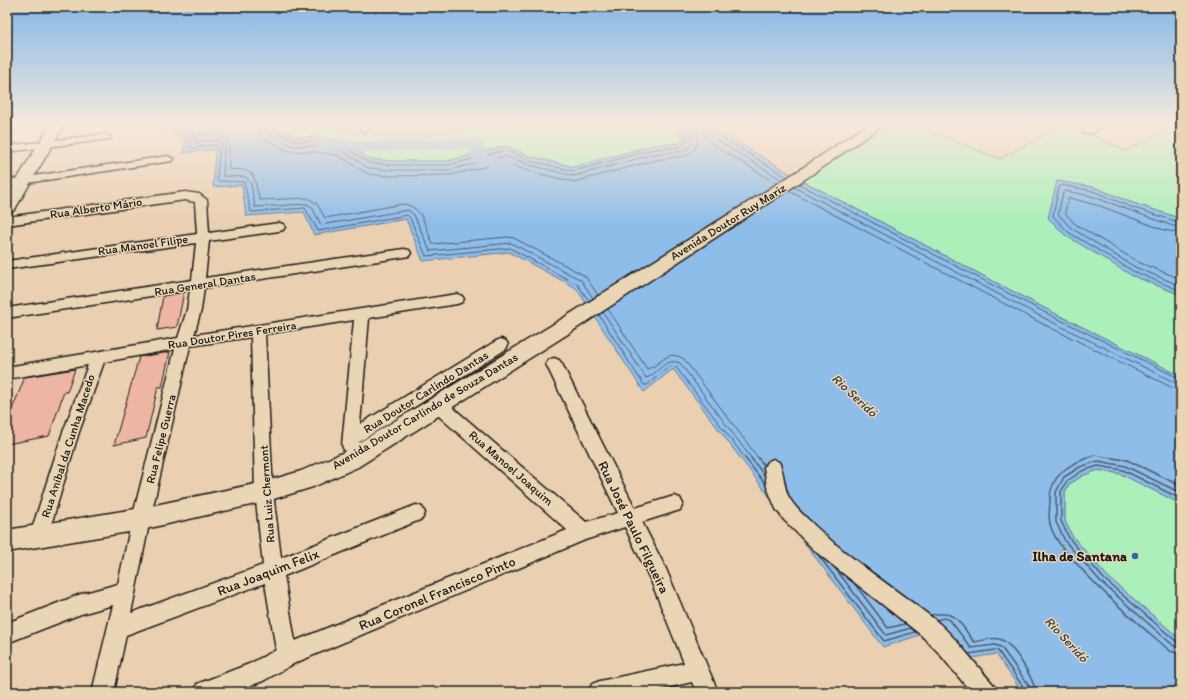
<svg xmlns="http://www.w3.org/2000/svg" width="1188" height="699" viewBox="0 0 1188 699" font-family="Itim,sans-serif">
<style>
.green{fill:#abf0ba;stroke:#64866b}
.water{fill:#8fbdea;stroke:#617d98}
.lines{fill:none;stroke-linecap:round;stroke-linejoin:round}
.shore-far1{stroke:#4a5c6e;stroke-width:1}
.shore{stroke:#4a5c6e;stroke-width:1.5}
.river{fill:#8fbdea;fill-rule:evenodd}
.building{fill:#eeb5a5;stroke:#1c1c1c}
.minor-casing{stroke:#1c1c1c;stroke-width:3}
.major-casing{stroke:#1c1c1c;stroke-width:3}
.minor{fill:#ead5b4;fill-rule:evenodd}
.major{fill:#ead5b4;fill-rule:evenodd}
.poi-dot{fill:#1f6fb2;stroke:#ead5b4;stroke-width:1.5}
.labels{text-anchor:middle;stroke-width:3;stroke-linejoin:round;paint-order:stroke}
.street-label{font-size:12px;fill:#1c1c1c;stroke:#ead5b4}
.water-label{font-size:13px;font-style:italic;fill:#394450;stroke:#ead5b4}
.near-street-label{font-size:14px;fill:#1c1c1c;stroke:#ead5b4}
.near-poi-label{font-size:14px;font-weight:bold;fill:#1c1c1c;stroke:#ead5b4;text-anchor:end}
</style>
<rect width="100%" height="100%" fill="#ebcfb1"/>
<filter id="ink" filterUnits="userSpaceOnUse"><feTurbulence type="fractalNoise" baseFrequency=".025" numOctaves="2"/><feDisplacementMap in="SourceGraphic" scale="8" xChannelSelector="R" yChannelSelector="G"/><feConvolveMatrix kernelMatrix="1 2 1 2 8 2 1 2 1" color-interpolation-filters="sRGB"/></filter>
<g filter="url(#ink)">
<g class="green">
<path d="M 269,125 L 325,125 L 363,134 L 425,136 L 483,125 L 669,125 L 684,140 L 679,143 L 653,145 L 574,167 L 532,157 L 506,146 L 448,161 L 392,161 L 369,159 L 345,142 L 319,137 L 296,137 L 286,131 Z"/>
<path d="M 888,125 L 915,125 L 1000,159 L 1062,125 L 1070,125 L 1126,151 L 1175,125 L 1181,125 L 1181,218 L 1176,217 L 1130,202 L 1094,187 L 1131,275 L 1181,295 L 1181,376 L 1050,311 L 801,180 Z"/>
<path d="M 1098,470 L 1121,474 L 1181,504 L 1181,640 L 1107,576 L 1072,536 L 1065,521 L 1065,492 L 1069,484 L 1084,475 Z"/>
</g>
<g class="water">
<path d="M 158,125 L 269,125 L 286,131 L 296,137 L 319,137 L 345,142 L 369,159 L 392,161 L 448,161 L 506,146 L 532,157 L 574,167 L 653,145 L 679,143 L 684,140 L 669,125 L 716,125 L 722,133 L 801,180 L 1050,311 L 1181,376 L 1181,504 L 1121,474 L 1098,470 L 1084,475 L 1069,484 L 1065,492 L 1065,521 L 1072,536 L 1107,576 L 1181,640 L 1181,692 L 1022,692 L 996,654 L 967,659 L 944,627 L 883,647 L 673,369 L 644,392 L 576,288 L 509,252 L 423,261 L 406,219 L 314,235 L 304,212 L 246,216 L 242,185 L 213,187 L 215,149 L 183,153 L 186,138 C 176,135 164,134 158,125 Z"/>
<path d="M 1057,181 L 1094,187 L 1130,202 L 1176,217 L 1181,218 L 1181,295 L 1131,275 L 1065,235 L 1048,218 Z"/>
</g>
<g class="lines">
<g class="shore-far1">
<path d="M 163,125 C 168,128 189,135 190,138 C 191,141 189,145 190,148 L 213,145 L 217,146 L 219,150 L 217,181 L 244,182 L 251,212 L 305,208 L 318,231 L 407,215 L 410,218 L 426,256 L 510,248 L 578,285 L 589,301"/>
<path d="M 173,125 L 191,131 L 196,142 L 214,140 L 221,143 L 224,149 L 223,176 L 246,177 L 251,184 L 255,207 L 307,204 L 312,207 L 321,225 L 408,210 L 414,215 L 430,251 L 511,243 L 581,280 L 593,298"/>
<path d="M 194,125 L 201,135 L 214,134 L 225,138 L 229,147 L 229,169 L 245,170 L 253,175 L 260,200 L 308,198 L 317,204 L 325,218 L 403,204 C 424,207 425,228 433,244 L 507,237 L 514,238 L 585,276 L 598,295"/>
<path d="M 259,125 L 260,132 L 264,138 L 289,151 L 317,152 L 339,156 L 368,174 L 391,176 L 450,175 L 505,162 L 528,171 L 574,182 L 656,160 L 685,156 L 694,150 L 698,142 L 697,133 L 691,125"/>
<path d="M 265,125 L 266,131 L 269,134 L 293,146 L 318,146 L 342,150 L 368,168 L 391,170 L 449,170 L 505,156 L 530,165 L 574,176 L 655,154 L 683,151 L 690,146 L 692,139 L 690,134 L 682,125"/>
<path d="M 270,125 L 272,130 L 295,141 L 318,141 L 343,146 L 369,163 L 392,165 L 449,165 L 505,150 L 531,161 L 574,171 L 654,149 L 679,147 L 686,143 L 687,138 L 675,125"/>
<path d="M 702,125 L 704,134 L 712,144 L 776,183"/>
<path d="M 708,125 L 709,131 L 717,140 L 782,180"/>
<path d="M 713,125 L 713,129 L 719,136 L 787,177"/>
<path d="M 799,184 L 1048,314 L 1181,379"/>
<path d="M 794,187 L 1046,319 L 1176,383 L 1181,384"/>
<path d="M 789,191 L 1043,324 L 1173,388 L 1181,390"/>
<path d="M 1181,221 L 1175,221 L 1128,206 L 1093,191 L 1061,185 L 1059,187 L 1053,216 L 1068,232 L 1133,271 L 1181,291"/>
<path d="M 1181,227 L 1173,226 L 1091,196 L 1065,191 L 1063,193 L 1058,214 L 1071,228 L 1135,267 L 1181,286"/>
<path d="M 1181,233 L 1164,230 L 1100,206 L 1070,198 L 1068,199 L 1065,213 L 1075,224 L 1138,262 L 1181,279"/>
<path d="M 608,309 L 647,369 C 662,365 666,348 684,359 L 759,459"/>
<path d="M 603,312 L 646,378 C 659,374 664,357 680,363 L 752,459"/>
<path d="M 599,315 L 644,385 L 647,385 L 670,366 L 676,367 L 746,459"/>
<path d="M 1085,459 L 1096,455 L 1118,459"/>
</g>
<g class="shore">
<path d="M 745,458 L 766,485"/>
<path d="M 751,458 L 764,475"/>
<path d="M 758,458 L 764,465"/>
<path d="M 1088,458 C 1068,464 1050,477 1050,499 C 1050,507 1048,516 1050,524 C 1054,540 1066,552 1077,564 C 1105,596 1138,623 1170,651 L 1181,654"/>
<path d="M 1112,458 L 1127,460 L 1181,486"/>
<path d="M 1181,493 L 1125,466 L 1098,461 L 1080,467 L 1064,477 L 1056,492 L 1056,522 L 1065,541 L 1101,582 L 1174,646 L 1181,648"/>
<path d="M 1181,499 L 1123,470 L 1098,466 L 1082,471 L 1067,481 L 1061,492 L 1061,521 L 1069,538 L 1104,579 L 1177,642 L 1181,643"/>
<path d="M 819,556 L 884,641 L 915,632"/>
<path d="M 835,568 L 886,635 L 911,628"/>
<path d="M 854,583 L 888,628 L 905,624"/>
<path d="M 931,615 C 957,609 960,624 974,642 C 982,641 991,637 999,639 C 1013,642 1033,679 1036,692"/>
<path d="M 936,620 L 944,618 L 950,620 L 971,648 L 995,645 L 1001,647 L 1029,686 L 1030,692"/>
<path d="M 969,654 L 995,650 L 998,651 L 1024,688 L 1025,692"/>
</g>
<path class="river" d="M 475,138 L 481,140 L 488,157 L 507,160 L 509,163 L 507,166 L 501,168 L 475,164 L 469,148 L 366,152 L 323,150 L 317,148 L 315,145 L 317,142 L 323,140 L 366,142 Z"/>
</g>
<g class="building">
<path d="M 184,292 L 177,327 L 157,330 L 163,296 Z"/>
<path d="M 170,352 L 162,387 L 158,387 L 146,438 L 114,445 L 139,357 Z"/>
<path d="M 75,369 L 67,392 L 64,392 L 49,436 L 7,444 L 7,422 L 25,377 Z"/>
</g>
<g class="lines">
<g class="minor-casing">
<g id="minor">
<path d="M 365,125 L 378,125 L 365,132 L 360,129 Z"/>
<path d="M 1092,125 L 1106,125 L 1092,133 L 1084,133 L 1083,131 Z"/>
<path d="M 106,134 L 111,137 L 110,139 L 7,152 L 7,146 Z"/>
<path d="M 168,156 L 174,159 L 172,161 L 7,186 L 7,180 Z"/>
<path d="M 185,192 L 199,194 L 207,200 L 209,233 L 279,223 L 283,224 L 285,227 L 283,230 L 279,231 L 209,241 L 205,278 L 404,249 L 409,250 L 411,253 L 409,256 L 404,257 L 204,288 L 201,310 L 194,335 L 457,294 L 462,296 L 464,299 L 462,302 L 457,304 L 369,318 L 360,424 L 496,341 L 501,339 L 506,341 L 508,345 L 506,349 L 359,442 L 356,450 L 350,452 L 344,450 L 342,445 L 354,320 L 265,334 L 273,492 L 281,558 L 416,505 L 422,507 L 425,513 L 422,519 L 284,576 L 295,641 L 567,530 L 432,410 L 430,405 L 432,400 L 438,399 L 444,400 L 586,522 L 618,513 L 546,364 L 549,360 L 554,358 L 559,360 L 562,364 L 635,508 L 674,496 L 680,498 L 683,504 L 680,510 L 642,522 L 666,569 L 718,692 L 696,692 L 692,682 L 649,692 L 589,692 L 592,684 L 600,681 L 684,663 L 651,581 L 625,527 L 585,540 L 295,663 L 263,681 L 234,692 L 194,692 L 197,684 L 249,664 L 276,650 L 265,583 L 126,635 L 114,692 L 92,692 L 113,605 L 81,614 L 7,643 L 7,623 L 81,594 L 118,584 L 132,519 L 175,349 L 104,362 L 78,435 L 48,535 L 46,541 L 39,544 L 32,541 L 30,535 L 62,435 L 88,365 L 7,379 L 7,367 L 178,338 L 187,310 L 190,290 L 7,318 L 7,308 L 192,280 L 196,243 L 7,269 L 7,261 L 197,234 L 195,202 L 185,200 L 7,225 L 7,217 ZM 251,337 L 255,492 L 263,565 L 131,613 L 150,519 L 190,346 Z"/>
<path d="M 773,459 L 779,462 C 785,474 783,488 790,499 C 796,509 806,517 815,526 C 851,560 894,588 934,619 C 956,637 974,663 993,684 L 996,692 L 971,692 L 938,652 L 921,635 L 816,552 L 784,520 L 776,509 L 767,487 L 764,467 L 767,462 Z"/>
</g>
</g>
<g class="major-casing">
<g id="major">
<path d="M 50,125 L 64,125 L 15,209 L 12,212 L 7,214 L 7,196 Z"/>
<path d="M 867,125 L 883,125 L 808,177 L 571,332 L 358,467 L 313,487 L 264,502 L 141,530 L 7,552 L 7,530 L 141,508 L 264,482 L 301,471 L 342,453 L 557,322 L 798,171 Z"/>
</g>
</g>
<use href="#minor" class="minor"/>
<use href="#major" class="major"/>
</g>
</g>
<linearGradient id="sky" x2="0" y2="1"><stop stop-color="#84b8e9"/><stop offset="0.56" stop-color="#f6e9dc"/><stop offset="1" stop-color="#f6e9dc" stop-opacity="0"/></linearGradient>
<rect width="1188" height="223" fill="url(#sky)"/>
<circle class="poi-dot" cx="1135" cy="556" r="4"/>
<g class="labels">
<g class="street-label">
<text transform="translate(96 208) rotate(-8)" y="4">Rua Alberto Mário</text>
<text transform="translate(728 222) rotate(-32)" y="4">Avenida Doutor Ruy Mariz</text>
<text transform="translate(143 245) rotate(-8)" y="4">Rua Manoel Filipe</text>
<text transform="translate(205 284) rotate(-9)" y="4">Rua General Dantas</text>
<text transform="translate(232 335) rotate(-9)" y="4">Rua Doutor Pires Ferreira</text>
<text transform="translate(426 392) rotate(-32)" y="4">Rua Doutor Carlindo Dantas</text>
<text transform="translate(425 411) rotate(-31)" y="4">Avenida Doutor Carlindo de Souza Dantas</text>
<text transform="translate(161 439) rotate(-76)" y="4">Rua Felipe Guerra</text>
<text transform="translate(68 446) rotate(-72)" y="4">Rua Aníbal da Cunha Macedo</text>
<text transform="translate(511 468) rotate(41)" y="4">Rua Manoel Joaquim</text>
<text transform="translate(267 494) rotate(-94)" y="4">Rua Luiz Chermont</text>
</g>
<g class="water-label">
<text transform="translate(855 395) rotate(43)" y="5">Rio Seridó</text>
<text transform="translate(1067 639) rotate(47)" y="5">Rio Seridó</text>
</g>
<g class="near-street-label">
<text transform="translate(634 527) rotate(64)" y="5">Rua José Paulo Filgueira</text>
<text transform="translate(268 572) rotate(-21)" y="5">Rua Joaquim Felix</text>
<text transform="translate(437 593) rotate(-23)" y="5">Rua Coronel Francisco Pinto</text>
</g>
<g class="near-poi-label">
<text x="1127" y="561">Ilha de Santana</text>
</g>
</g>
<rect width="1188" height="699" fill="none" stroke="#ead5b4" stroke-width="24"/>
<rect x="12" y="12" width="1164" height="675" fill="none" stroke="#1c1c1c" stroke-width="1.5" filter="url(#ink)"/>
</svg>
